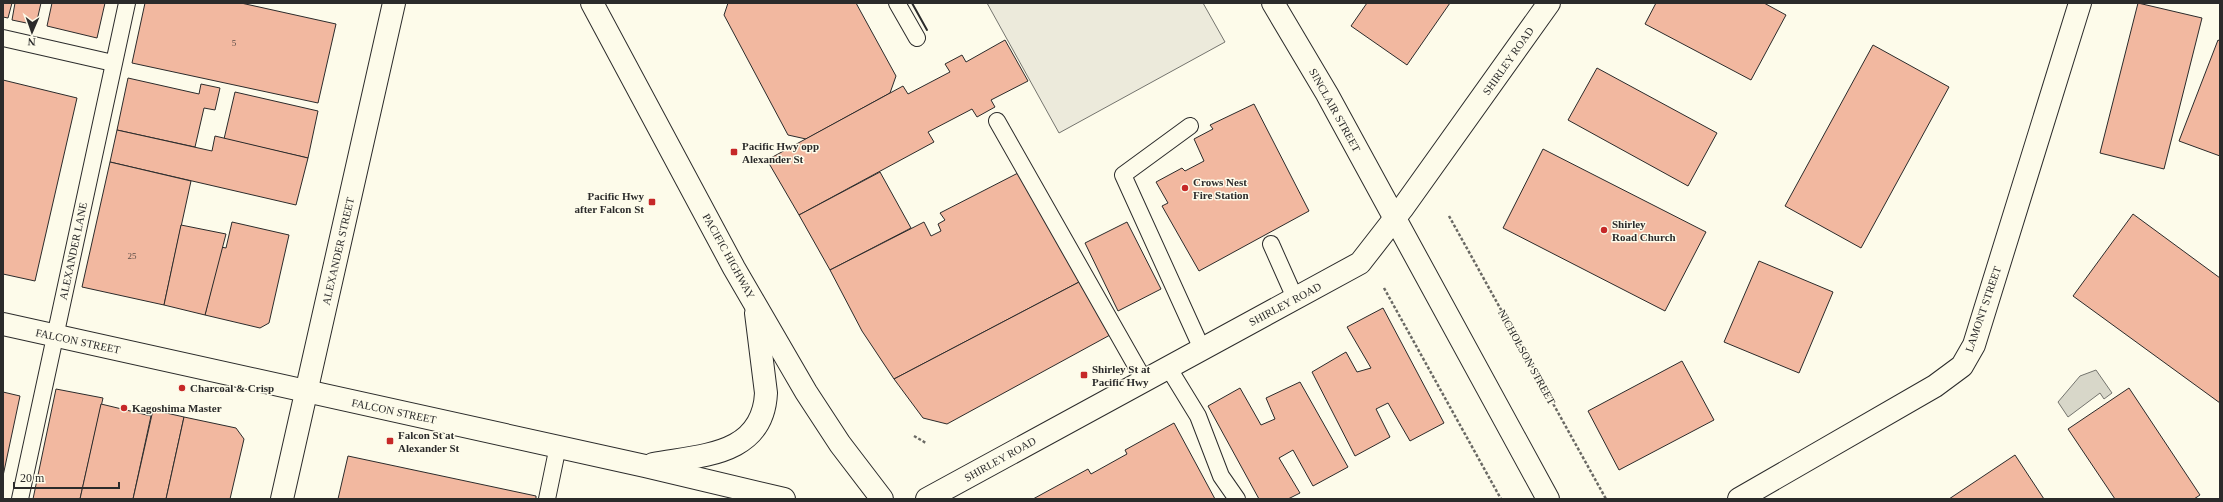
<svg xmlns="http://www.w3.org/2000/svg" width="2223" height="502" viewBox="0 0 2223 502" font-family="Georgia,serif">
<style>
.parking{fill:#eceadb;stroke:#74746e}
.water{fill:#d8d7c9;stroke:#74746e}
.building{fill:#f2b8a0;stroke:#2b2b2b}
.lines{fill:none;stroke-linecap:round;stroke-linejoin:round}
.service-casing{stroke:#2b2b2b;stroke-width:18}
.minor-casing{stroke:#2b2b2b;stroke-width:24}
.tertiary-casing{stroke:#2b2b2b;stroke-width:24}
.secondary-casing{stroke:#2b2b2b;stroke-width:24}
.primary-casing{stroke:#2b2b2b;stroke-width:24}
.path{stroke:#6a6964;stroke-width:2.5;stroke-dasharray:3 2;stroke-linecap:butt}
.service{stroke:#fdfbea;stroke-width:16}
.minor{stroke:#fdfbea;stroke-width:22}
.tertiary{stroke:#fdfbea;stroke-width:22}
.secondary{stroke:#fdfbea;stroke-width:22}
.primary{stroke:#fdfbea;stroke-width:22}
.wall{stroke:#2b2b2b;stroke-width:2}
.poi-dot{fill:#c62828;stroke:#fdfbea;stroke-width:1.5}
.labels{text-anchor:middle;stroke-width:3;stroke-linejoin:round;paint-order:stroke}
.number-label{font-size:9px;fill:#5d4e48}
.street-label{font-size:11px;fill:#2b2b2b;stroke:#fdfbea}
.poi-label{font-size:11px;font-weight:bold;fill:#2b2b2b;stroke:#fdfbea;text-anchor:start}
</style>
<rect width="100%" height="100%" fill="#fdfbea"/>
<path class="parking" d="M 987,3 L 1203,3 L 1225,42 L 1059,133 Z"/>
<path class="water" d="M 2096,370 L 2112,393 L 2104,399 L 2100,393 L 2068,417 L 2058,402 L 2080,376 Z"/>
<g class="building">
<path d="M 3,3 L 12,3 L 8,18 L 3,17 Z"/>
<path d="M 15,3 L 41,3 L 36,25 L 12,20 Z"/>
<path d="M 52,3 L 105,3 L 97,38 L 47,26 Z"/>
<path d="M 145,3 L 241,3 L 336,24 L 318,103 L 132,63 Z"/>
<path d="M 728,3 L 856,3 L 896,76 L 890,93 L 806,139 L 788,135 L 724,15 Z"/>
<path d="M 1367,3 L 1450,3 L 1407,65 L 1351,26 Z"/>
<path d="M 1656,3 L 1764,3 L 1786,15 L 1751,80 L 1645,24 Z"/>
<path d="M 2138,3 L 2202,18 L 2164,169 L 2100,153 Z"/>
<path d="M 1005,40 L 1028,81 L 991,100 L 995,107 L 977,117 L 972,109 L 928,132 L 934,142 L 799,215 L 767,160 L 903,86 L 908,94 L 950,72 L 945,64 L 962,55 L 966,62 Z"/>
<path d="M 2218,40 L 2220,41 L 2220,156 L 2179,141 Z"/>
<path d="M 1873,45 L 1949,87 L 1861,248 L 1785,206 Z"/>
<path d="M 1597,68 L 1717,133 L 1688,186 L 1568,120 Z"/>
<path d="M 128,78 L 199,94 L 201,84 L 220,88 L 215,110 L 204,108 L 195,147 L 117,130 Z"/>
<path d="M 3,80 L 77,98 L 35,281 L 3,274 Z"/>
<path d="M 235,92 L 318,111 L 308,158 L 224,139 Z"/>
<path d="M 1254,104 L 1309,211 L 1199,271 L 1162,206 L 1168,203 L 1156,182 L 1182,168 L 1185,171 L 1204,161 L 1194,139 L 1213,129 L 1210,125 Z"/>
<path d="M 117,130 L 212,151 L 215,136 L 308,158 L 296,205 L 110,162 Z"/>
<path d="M 1543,149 L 1706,232 L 1665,311 L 1503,228 Z"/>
<path d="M 110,162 L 191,181 L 164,305 L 82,287 Z"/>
<path d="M 880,172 L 911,228 L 830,270 L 799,215 Z"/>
<path d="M 1018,173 L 1081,281 L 894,379 L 862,331 L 830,270 L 924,222 L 931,236 L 941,231 L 938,224 L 945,220 L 940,213 Z"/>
<path d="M 2133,214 L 2220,278 L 2220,403 L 2073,296 Z"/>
<path d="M 232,222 L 289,235 L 269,323 L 260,328 L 205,315 L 221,247 L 226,248 Z"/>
<path d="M 1127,222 L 1161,289 L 1118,311 L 1085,243 Z"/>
<path d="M 181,225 L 226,234 L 205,315 L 164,305 Z"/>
<path d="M 1759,261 L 1833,292 L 1799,373 L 1724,342 Z"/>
<path d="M 1081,281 L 1110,335 L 947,424 L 923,418 L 894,379 Z"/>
<path d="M 1383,308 L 1444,423 L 1410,441 L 1388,403 L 1376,409 L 1390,437 L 1355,456 L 1312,372 L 1346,352 L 1357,372 L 1371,368 L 1347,327 Z"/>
<path d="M 1682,361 L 1714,420 L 1619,470 L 1588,411 Z"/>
<path d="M 1300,382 L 1348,467 L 1313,486 L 1293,450 L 1279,458 L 1300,493 L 1288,499 L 1259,499 L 1208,406 L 1240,388 L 1261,425 L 1275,419 L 1266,398 Z"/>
<path d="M 2129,388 L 2200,495 L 2194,499 L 2115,499 L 2068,429 Z"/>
<path d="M 56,389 L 103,398 L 80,499 L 33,499 Z"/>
<path d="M 3,392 L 20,396 L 3,476 Z"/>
<path d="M 101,404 L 151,416 L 133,499 L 80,499 Z"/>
<path d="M 153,410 L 184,417 L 166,499 L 133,499 Z"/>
<path d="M 184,417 L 236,428 L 244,439 L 230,499 L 166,499 Z"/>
<path d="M 1174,423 L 1215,499 L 1033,499 L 1088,469 L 1091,474 L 1127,454 L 1125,450 Z"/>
<path d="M 2015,455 L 2044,499 L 1949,499 Z"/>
<path d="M 348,456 L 536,496 L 536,499 L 338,499 Z"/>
</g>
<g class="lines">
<g class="service-casing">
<g id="service">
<path d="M 897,3 L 917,38"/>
<path d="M 3,38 L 113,63"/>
<path d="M 997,121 L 1144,380"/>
<path d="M 1190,126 L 1123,175 L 1202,349"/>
<path d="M 1271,244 L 1295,298"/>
<path d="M 1168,367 L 1198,416 L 1221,476 L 1237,499"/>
<path d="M 20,499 L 127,3"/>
<path d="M 547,499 L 558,446"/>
</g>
</g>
<g class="minor-casing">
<g id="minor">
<path d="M 1273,3 L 1327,94 L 1548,499"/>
<path d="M 1739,499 L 1935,386 L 1962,366 L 1974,345 L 2080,3"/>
</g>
</g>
<g class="tertiary-casing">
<path id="tertiary" d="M 282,499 L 394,3"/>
</g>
<g class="secondary-casing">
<path id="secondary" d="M 927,499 L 1360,263 L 1402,209 L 1549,3"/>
</g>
<g class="primary-casing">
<g id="primary">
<path d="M 592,3 L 734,268 L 806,392 L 840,444 L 882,499"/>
<path d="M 3,324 L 645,466 L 784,499"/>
<path d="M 653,464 C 701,455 763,456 766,393 L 756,313"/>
</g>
</g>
<g class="path">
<path d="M 1449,216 L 1606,499"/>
<path d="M 1384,288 L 1501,499"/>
<path d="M 914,436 L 926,443"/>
</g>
<use href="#service" class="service"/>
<use href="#minor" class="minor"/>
<use href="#tertiary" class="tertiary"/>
<use href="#secondary" class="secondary"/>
<use href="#primary" class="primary"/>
<path class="wall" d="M 912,3 L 927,30"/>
</g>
<g class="poi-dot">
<rect x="730" y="148" width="8" height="8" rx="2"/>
<circle cx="1185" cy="188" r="4"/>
<rect x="648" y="198" width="8" height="8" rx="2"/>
<circle cx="1604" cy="230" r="4"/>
<rect x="1080" y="371" width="8" height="8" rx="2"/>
<circle cx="182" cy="388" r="4"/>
<circle cx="124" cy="408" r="4"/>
<rect x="386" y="437" width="8" height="8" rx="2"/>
</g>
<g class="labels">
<g class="number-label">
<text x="234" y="46">5</text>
<text x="132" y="259">25</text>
</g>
<g class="street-label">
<text transform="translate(1508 61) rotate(-55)" y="4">SHIRLEY ROAD</text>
<text transform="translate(1335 110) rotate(61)" y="4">SINCLAIR STREET</text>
<text transform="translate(73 251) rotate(-78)" y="4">ALEXANDER LANE</text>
<text transform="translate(338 251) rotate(-77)" y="4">ALEXANDER STREET</text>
<text transform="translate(729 256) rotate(61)" y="4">PACIFIC HIGHWAY</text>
<text transform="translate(1285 304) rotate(-28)" y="4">SHIRLEY ROAD</text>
<text transform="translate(1983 309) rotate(-71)" y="4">LAMONT STREET</text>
<text transform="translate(78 341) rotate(12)" y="4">FALCON STREET</text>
<text transform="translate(1527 357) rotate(61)" y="4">NICHOLSON STREET</text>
<text transform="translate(394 411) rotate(12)" y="4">FALCON STREET</text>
<text transform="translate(1000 459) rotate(-29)" y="4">SHIRLEY ROAD</text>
</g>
<g class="poi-label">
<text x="742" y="150">Pacific Hwy opp<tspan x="742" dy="13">Alexander St</tspan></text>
<text x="1193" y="186">Crows Nest<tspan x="1193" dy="13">Fire Station</tspan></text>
<text x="644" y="200" text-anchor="end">Pacific Hwy<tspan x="644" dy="13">after Falcon St</tspan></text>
<text x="1612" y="228">Shirley<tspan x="1612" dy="13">Road Church</tspan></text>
<text x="1092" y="373">Shirley St at<tspan x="1092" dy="13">Pacific Hwy</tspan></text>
<text x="190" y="392">Charcoal &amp; Crisp</text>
<text x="132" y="412">Kagoshima Master</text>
<text x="398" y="439">Falcon St at<tspan x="398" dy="13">Alexander St</tspan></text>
</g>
</g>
<rect width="2223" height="502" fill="none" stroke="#2b2b2b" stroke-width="8"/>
<g transform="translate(32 32) rotate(182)" stroke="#fdfbea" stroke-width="3" paint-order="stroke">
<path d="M0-3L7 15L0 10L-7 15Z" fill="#2b2b2b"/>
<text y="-6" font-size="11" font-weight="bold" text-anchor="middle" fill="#2b2b2b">N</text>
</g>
<path d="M14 482v6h105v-6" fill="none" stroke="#2b2b2b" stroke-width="2"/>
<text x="20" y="482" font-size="12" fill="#2b2b2b" stroke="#fdfbea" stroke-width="3" paint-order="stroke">20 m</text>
</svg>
